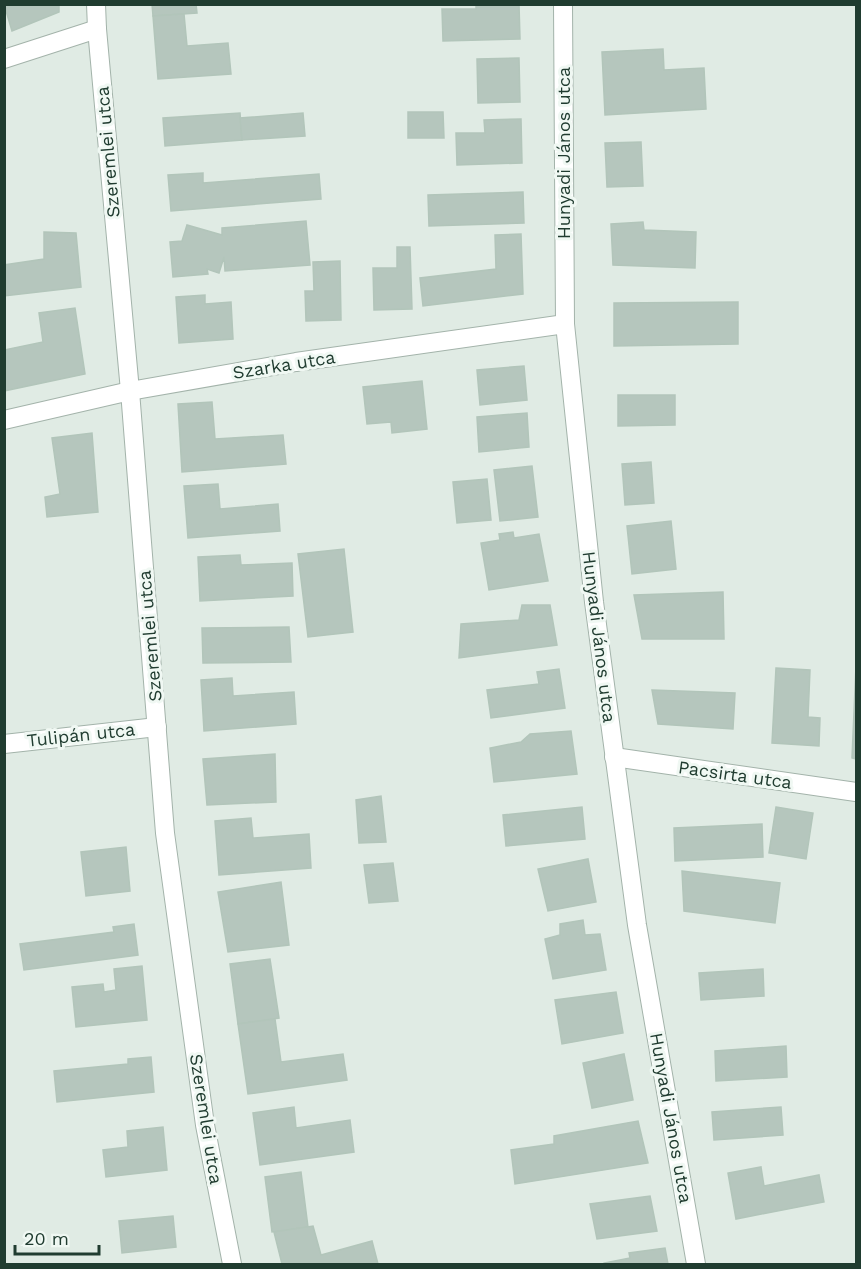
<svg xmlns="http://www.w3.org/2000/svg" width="861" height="1269" viewBox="0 0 861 1269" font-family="'Work Sans',sans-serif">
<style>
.building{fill:#b5c6bd;stroke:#b2c5ba;stroke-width:1.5}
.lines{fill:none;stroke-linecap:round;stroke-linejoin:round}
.minor-casing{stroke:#a3b3aa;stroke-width:20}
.minor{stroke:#fff;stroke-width:18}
.labels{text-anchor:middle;stroke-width:6;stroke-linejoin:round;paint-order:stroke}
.street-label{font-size:18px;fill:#203c30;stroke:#f0f8f3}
</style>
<rect width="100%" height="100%" fill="#e0ebe4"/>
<g class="building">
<path d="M 4,4 L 59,4 L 59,12 L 12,31 Z"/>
<path d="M 152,4 L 196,4 L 197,13 L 153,16 Z"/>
<path d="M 476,4 L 519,4 L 520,39 L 443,41 L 442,9 L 476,9 Z"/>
<path d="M 184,14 L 187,46 L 228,43 L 231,74 L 158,79 L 153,16 Z"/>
<path d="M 663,49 L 664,70 L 704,68 L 706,109 L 605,115 L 602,52 Z"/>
<path d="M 519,58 L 520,102 L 478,103 L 477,59 Z"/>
<path d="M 408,112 L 443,112 L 444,138 L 408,138 Z"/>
<path d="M 240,113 L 242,140 L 165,146 L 163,118 Z"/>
<path d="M 303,113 L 305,136 L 242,140 L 240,118 Z"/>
<path d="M 521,119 L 522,163 L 457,165 L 456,133 L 485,133 L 484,120 Z"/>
<path d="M 641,142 L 643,186 L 607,187 L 605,143 Z"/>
<path d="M 203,173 L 203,183 L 319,174 L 321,199 L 171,211 L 168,175 Z"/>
<path d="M 523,192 L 524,223 L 429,226 L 428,195 Z"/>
<path d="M 306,221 L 310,265 L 225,271 L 224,257 L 219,273 L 207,269 L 208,274 L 173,277 L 170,242 L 182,241 L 187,225 L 222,235 L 222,228 Z"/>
<path d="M 643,222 L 644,230 L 696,232 L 695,268 L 613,265 L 611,224 Z"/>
<path d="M 44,232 L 76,233 L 81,287 L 4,296 L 4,265 L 44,259 Z"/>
<path d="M 521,234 L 523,294 L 423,306 L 420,278 L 496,269 L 495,235 Z"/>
<path d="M 397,247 L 410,247 L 412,309 L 374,310 L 373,268 L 397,268 Z"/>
<path d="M 340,261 L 341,320 L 306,321 L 305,291 L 314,291 L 313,262 Z"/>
<path d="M 205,295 L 205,304 L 231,302 L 233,339 L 179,343 L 176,297 Z"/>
<path d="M 738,302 L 738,344 L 614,346 L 614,303 Z"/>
<path d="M 75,308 L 85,374 L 4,391 L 4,350 L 43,342 L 39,313 Z"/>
<path d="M 524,366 L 527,400 L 480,405 L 477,370 Z"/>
<path d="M 422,381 L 427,429 L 392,433 L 391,422 L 367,424 L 363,387 Z"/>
<path d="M 618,395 L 675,395 L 675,425 L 618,426 Z"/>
<path d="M 212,402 L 215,439 L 283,435 L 286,464 L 182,472 L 178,404 Z"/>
<path d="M 527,413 L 529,447 L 479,452 L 477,417 Z"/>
<path d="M 92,433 L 98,512 L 47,517 L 45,497 L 60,494 L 52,438 Z"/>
<path d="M 651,462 L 654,503 L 625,505 L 622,464 Z"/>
<path d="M 532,466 L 538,517 L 500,521 L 494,470 Z"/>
<path d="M 487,479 L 491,520 L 457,523 L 453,482 Z"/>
<path d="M 218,484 L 220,509 L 278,504 L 280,531 L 188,538 L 184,486 Z"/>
<path d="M 671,521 L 676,569 L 632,574 L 627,526 Z"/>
<path d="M 513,532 L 514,538 L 539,534 L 548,581 L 489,590 L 481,543 L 500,540 L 499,534 Z"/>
<path d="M 344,549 L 353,632 L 308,637 L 298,554 Z"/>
<path d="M 240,555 L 241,565 L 292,563 L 293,596 L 200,601 L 198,557 Z"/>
<path d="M 723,592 L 724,639 L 642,639 L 634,595 Z"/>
<path d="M 522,605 L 550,605 L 557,645 L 459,658 L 461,624 L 519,620 Z"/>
<path d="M 289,627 L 291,662 L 203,663 L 202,628 Z"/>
<path d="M 856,666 L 856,759 L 852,758 Z"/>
<path d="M 776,668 L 810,670 L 808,717 L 820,718 L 819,746 L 772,743 Z"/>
<path d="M 559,669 L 565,708 L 491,718 L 487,690 L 539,684 L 537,672 Z"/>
<path d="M 232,678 L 233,696 L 294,692 L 296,724 L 204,731 L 201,680 Z"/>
<path d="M 652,690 L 735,693 L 733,729 L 658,724 Z"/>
<path d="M 571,731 L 577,774 L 494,782 L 490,748 L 521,742 L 530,734 Z"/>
<path d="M 275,754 L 276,802 L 207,805 L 203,759 Z"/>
<path d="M 381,796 L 386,842 L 359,843 L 356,800 Z"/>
<path d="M 582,807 L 585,839 L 506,846 L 503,815 Z"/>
<path d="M 776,807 L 813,813 L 806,859 L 769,853 Z"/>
<path d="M 251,818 L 253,838 L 309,834 L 311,868 L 219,875 L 215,821 Z"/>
<path d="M 762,824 L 763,857 L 675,861 L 674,828 Z"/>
<path d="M 126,847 L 130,891 L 86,896 L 81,852 Z"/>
<path d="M 588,859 L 596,902 L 548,911 L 538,869 Z"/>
<path d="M 393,863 L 398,901 L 369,903 L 364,865 Z"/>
<path d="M 682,871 L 780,883 L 775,923 L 684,911 Z"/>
<path d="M 281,882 L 289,945 L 228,952 L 218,892 Z"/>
<path d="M 583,920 L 585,935 L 600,934 L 606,970 L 553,979 L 545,939 L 560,935 L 560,924 Z"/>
<path d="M 134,924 L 138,955 L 24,970 L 20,944 L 114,932 L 113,927 Z"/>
<path d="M 270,959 L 279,1018 L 238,1024 L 230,964 Z"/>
<path d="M 142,966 L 147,1020 L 76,1027 L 72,987 L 103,984 L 104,992 L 116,990 L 114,969 Z"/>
<path d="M 763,969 L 764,996 L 701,1000 L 699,973 Z"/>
<path d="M 616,992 L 623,1033 L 562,1044 L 555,1000 Z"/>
<path d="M 275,1019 L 281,1062 L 343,1054 L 347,1080 L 248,1094 L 238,1024 Z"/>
<path d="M 786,1046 L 787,1077 L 716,1081 L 715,1051 Z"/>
<path d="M 624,1054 L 633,1100 L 592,1108 L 583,1063 Z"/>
<path d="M 151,1057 L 154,1092 L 57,1102 L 54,1071 L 128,1064 L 128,1059 Z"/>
<path d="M 294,1107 L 296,1128 L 350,1120 L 354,1152 L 260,1165 L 253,1113 Z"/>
<path d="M 781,1107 L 783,1135 L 714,1140 L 712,1112 Z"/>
<path d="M 638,1121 L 648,1163 L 515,1184 L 511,1150 L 554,1144 L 554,1136 Z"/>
<path d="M 163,1127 L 167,1170 L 106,1177 L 103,1150 L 128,1147 L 127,1131 Z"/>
<path d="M 761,1167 L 764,1186 L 819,1175 L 824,1202 L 736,1219 L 728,1173 Z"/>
<path d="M 301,1172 L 308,1227 L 272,1232 L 265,1177 Z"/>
<path d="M 650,1196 L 657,1231 L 597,1239 L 590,1204 Z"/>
<path d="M 173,1216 L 176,1247 L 122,1253 L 119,1221 Z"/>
<path d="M 313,1226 L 321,1255 L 372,1241 L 378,1264 L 282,1264 L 274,1232 Z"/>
<path d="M 665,1248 L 668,1264 L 604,1264 L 604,1263 L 630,1258 L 629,1253 Z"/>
</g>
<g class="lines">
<g class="minor-casing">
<g id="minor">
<path d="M 96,4 L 97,29 L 130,391 L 165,833 L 205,1125 L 232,1264"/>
<path d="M 563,4 L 565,324 L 594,602 L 637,925 L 696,1264"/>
<path d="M 4,59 L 97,29"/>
<path d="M 4,420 L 130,391 L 296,362 L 565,324"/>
<path d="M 4,744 L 157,727"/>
<path d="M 614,757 L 856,792"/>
</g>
</g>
<use href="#minor" class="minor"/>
</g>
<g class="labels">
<g class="street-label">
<text transform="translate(108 152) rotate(-95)" y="6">Szeremlei utca</text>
<text transform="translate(564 153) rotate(-90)" y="6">Hunyadi János utca</text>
<text transform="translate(284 365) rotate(-9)" y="6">Szarka utca</text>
<text transform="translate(150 636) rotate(-95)" y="6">Szeremlei utca</text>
<text transform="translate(599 637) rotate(83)" y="6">Hunyadi János utca</text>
<text transform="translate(81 735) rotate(-6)" y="6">Tulipán utca</text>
<text transform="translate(735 775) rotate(8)" y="6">Pacsirta utca</text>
<text transform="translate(671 1118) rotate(80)" y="6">Hunyadi János utca</text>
<text transform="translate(206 1119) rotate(81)" y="6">Szeremlei utca</text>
</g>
</g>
<rect width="861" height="1269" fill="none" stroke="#203c30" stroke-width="12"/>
<path d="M15 1245v9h84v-9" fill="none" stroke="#203c30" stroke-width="3"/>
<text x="24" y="1245" font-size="18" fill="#203c30" stroke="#f0f8f3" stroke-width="4.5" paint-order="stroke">20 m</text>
</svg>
